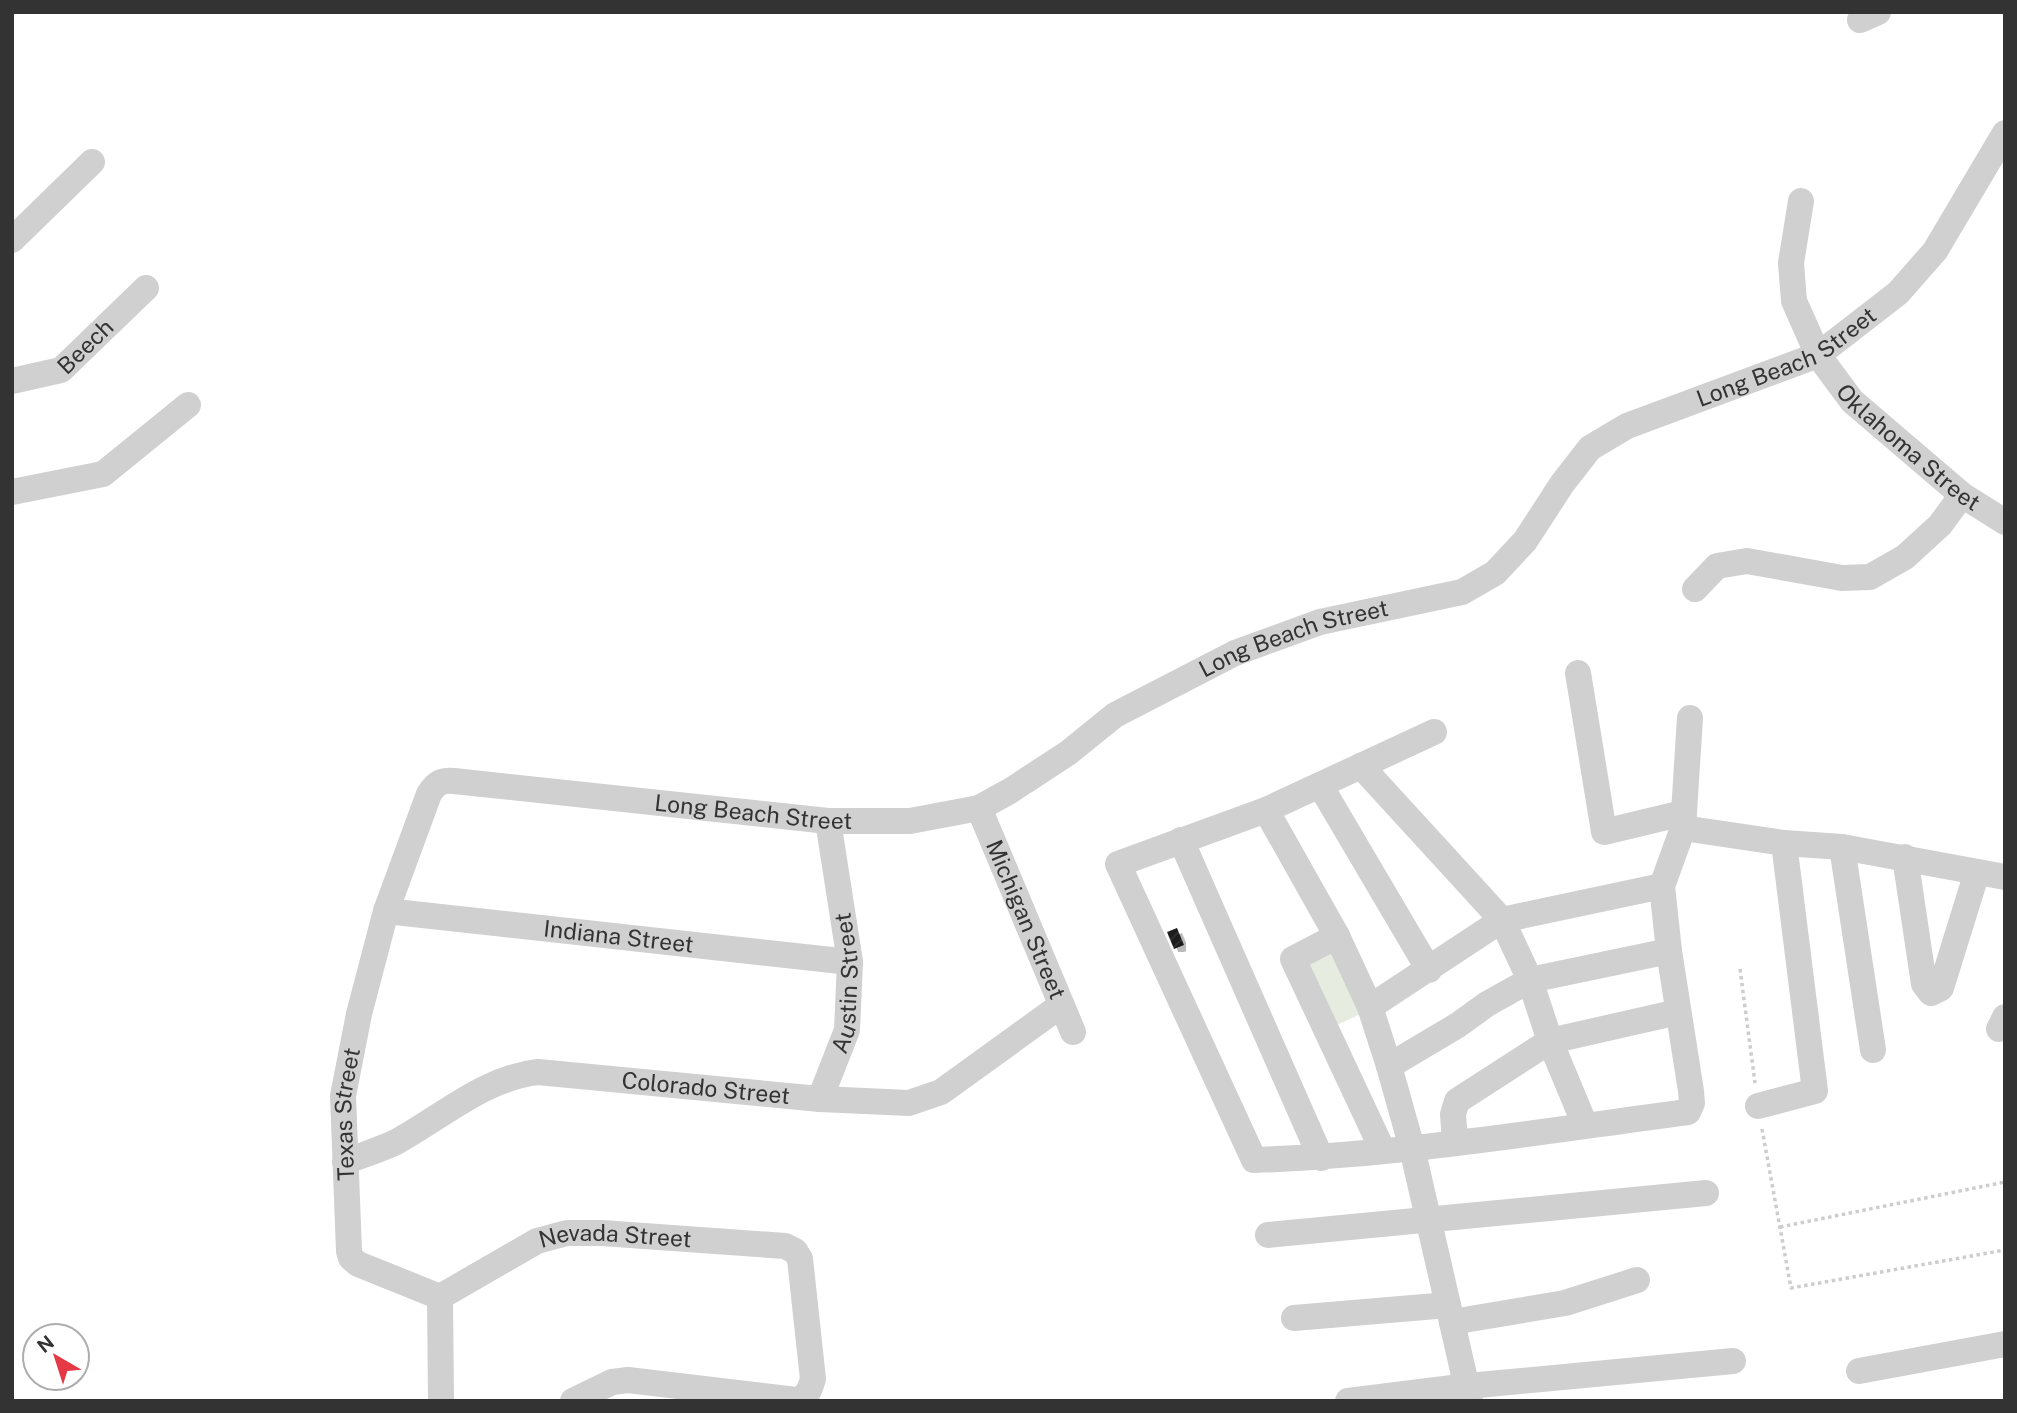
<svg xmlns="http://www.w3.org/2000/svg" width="2017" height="1413" viewBox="0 0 2017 1413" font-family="'Public Sans',sans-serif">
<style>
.green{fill:#e6ecdf}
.building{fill:url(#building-hatch);filter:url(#shadow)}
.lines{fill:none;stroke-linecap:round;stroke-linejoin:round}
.path{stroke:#cdcdcd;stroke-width:3.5;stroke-dasharray:3.5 3.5;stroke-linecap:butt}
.minor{stroke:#d0d0d0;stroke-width:26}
.labels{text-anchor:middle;stroke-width:7;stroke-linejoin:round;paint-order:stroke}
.street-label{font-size:23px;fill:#333;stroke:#fff}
</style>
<defs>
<pattern id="building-hatch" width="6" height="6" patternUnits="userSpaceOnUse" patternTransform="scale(1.75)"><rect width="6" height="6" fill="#1a1a1a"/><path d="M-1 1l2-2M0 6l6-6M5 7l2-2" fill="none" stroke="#333"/></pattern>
<filter id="shadow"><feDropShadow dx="5" dy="5" stdDeviation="0" flood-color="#0004"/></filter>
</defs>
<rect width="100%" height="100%" fill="#fff"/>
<path class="green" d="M 1332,946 L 1363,1013 L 1330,1028 L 1299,962 Z"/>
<path class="building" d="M 1177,928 L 1184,945 L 1174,949 L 1167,932 Z"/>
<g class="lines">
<g class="path">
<path d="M 1740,969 L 1755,1083"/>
<path d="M 1762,1129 L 1791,1288 L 2005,1250"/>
<path d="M 1780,1227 L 2005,1182"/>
</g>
<g class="minor">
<path d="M 1860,20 L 1878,12"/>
<path id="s1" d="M 1801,201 L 1791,263 L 1794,301 L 1818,355 L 1852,401 L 1962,495 L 2005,522"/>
<path d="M 12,240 L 92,162"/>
<path id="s2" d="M 12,381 L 61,370 L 146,288"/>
<path d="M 12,492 L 103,474 L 188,405"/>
<path d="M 1695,589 L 1717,566 L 1747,561 L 1842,578 L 1870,577 L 1905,557 L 1940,525 L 1962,495"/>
<path d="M 1578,673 L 1604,832 L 1683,813"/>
<path d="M 1434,732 L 1266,810 L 1118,864 L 1254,1160 C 1400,1155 1544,1131 1688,1112 L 1692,1103 L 1691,1091 L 1669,951 L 1662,886 L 1683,828 L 1690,718"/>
<path d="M 1361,766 L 1502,920 L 1530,980 L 1550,1041 L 1585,1125"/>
<path d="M 1320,785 L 1429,970"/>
<path id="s3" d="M 979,808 L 1073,1032"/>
<path d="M 1266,810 L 1337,936 L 1370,1007 L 1389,1066 L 1412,1148 L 1470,1401"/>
<path d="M 1683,828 L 1784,843 L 1842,847 L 2005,877"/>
<path d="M 1181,840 L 1321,1158"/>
<path d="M 1842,847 L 1873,1050"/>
<path d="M 1905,857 L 1924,984 L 1931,993 L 1941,988 L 1977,872"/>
<path id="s4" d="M 386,911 L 850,962"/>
<path d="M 1337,936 L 1293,959 L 1383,1151"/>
<path d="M 1370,1007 L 1502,920 L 1662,886"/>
<path d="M 1999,1029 L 2005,1017"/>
<path d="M 1389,1066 L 1458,1025 L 1487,1004 L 1530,980 L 1669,951"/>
<path id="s5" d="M 820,1099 L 847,1030 L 850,962 L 828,821"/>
<path d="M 1758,1106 L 1815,1091 L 1784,843"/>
<path d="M 1455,1142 L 1453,1114 L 1457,1101 L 1550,1041 L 1678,1012"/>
<path id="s6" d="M 345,1162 C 361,1155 380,1150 396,1142 C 442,1117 484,1078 538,1072 L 820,1099 L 909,1103 L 941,1092 L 1060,1006"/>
<path d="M 1268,1235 L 1706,1193"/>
<path id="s7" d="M 440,1297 L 358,1264 L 351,1258 L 349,1251 L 343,1096 L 359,1014 L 386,911 L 429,794 C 436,783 441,780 454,781 L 828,821 L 910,821 L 979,808 L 1010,791 L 1068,753 L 1115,715 L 1235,653 L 1320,622 L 1462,592 L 1495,573 L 1525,541 L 1562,484 L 1590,448 L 1627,426 L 1818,355 L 1898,293 L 1935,251 L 2005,133"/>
<path id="s8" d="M 440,1297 L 537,1241 L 567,1233 L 602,1233 L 785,1246 L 795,1251 L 800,1259 L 813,1379 C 810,1389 807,1398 796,1400 L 628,1380 L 612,1382 L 573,1401"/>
<path d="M 440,1297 L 441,1401"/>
<path d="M 1294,1318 L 1448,1305"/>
<path d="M 1452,1322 L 1565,1303 L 1637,1280"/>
<path d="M 1859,1371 L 2005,1344"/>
<path d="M 1348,1401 L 1468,1386 L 1733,1361"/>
</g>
</g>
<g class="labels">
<g class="street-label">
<text dy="8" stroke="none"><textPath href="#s2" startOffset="84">Beech</textPath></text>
<text dy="8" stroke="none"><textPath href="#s7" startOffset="2082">Long Beach Street</textPath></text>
<text dy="8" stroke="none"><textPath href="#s1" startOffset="290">Oklahoma Street</textPath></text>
<text dy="8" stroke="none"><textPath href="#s7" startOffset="1494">Long Beach Street</textPath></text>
<text dy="8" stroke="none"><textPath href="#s7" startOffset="906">Long Beach Street</textPath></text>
<text dy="8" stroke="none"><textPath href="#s3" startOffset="121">Michigan Street</textPath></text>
<text dy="8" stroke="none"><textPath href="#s4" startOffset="234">Indiana Street</textPath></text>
<text dy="8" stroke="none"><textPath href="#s5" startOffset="121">Austin Street</textPath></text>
<text dy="8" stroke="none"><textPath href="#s6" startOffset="383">Colorado Street</textPath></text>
<text dy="8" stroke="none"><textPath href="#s7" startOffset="242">Texas Street</textPath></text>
<text dy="8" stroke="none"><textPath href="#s8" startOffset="191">Nevada Street</textPath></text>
</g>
</g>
<rect width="2017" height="1413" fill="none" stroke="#333333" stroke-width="28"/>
<g transform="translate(56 1357) rotate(321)"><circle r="33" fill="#ffffff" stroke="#adadad" stroke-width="2"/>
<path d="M0-5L12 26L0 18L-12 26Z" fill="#e63946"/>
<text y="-10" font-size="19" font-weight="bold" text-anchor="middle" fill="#333333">N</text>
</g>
</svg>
